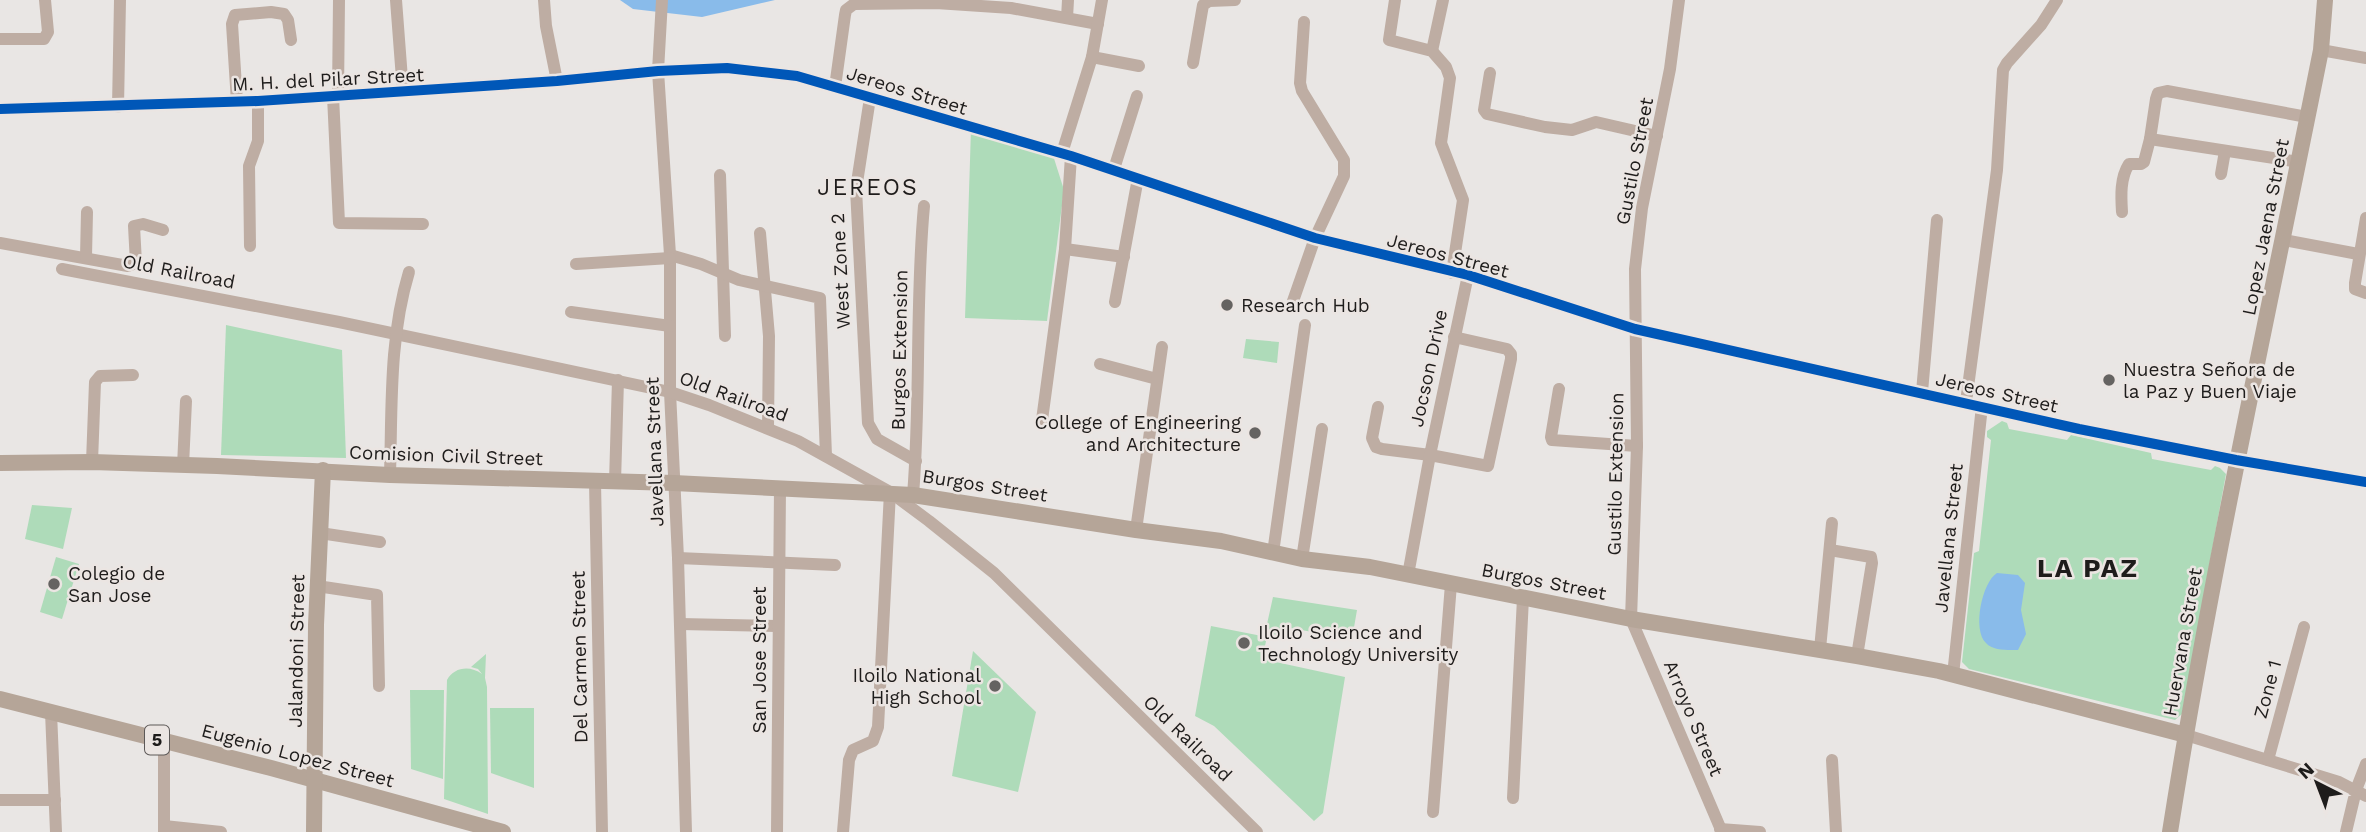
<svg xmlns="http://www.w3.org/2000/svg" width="2366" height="832" viewBox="0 0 2366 832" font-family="'Work Sans',sans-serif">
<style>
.green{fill:#aedbb9}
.water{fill:#89bbea}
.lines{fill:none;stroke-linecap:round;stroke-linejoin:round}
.minor{stroke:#beada3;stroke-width:12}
.major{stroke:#b5a598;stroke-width:16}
.cycleway-casing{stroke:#ebe5e2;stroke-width:15}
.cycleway{stroke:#0057b8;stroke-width:10}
.poi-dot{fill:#656361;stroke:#ebe5e2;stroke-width:2.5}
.labels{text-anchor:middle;stroke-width:5;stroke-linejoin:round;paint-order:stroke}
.shield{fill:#ebe5e2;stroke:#5c5857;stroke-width:2}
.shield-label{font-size:18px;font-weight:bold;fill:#1e1c1b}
.street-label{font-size:19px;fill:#1e1c1b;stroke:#ebe5e2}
.poi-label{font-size:19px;fill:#1e1c1b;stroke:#ebe5e2;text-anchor:start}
.quarter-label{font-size:23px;letter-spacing:2px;fill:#1e1c1b;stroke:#ebe5e2}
.district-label{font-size:26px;font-weight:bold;letter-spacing:2px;fill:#1e1c1b;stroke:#ebe5e2}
</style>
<rect width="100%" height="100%" fill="#e9e6e4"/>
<g class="green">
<path d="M 971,129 L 1051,149 L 1064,190 L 1047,321 L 965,318 Z"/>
<path d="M 226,325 L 342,350 L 346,458 L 221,455 Z"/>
<path d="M 1246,339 L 1279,342 L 1277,363 L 1243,358 Z"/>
<path d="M 2002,421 L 2007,423 L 2009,429 L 2067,440 L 2071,435 L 2151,453 L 2152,459 L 2211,470 L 2215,466 L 2220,468 L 2226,474 L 2182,714 L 2175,720 L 1969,669 L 1962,662 L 1974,553 L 1979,551 L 1991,440 L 1987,437 L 1987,431 Z"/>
<path d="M 32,505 L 72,508 L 63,549 L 25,539 Z"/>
<path d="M 56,557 L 79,564 L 62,619 L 40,612 Z"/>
<path d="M 1273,597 L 1357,610 L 1352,639 L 1290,628 L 1288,637 L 1265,633 Z"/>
<path d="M 1211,626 L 1267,637 L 1262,659 L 1345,677 L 1323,813 L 1314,821 L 1214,726 L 1195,716 Z"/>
<path d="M 973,651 L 1036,712 L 1018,792 L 952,776 Z"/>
<path d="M 486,654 L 485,678 L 487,687 L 488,814 L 444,799 L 447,680 C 454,667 470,665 482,674 L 478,669 L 471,667 Z"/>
<path d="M 410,690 L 444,690 L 443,779 L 411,769 Z"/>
<path d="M 490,708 L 534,708 L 534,788 L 491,773 Z"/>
</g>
<g class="water">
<path d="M 620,0 L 775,0 L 702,17 L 633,9 Z"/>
<path d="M 1997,573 L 2018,575 L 2025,583 L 2021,610 L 2026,634 L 2018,650 C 2008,650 1993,651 1986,643 C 1972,630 1982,582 1997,573 Z"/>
</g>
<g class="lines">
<g class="minor">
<path d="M 396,0 L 403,92"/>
<path d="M 544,0 L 546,26 L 557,81"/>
<path d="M 662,0 L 658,71 L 670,255 L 670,392 L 678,558 L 686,832"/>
<path d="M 1395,0 L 1389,40 L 1432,51 L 1446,67 L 1450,78 L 1441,143 L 1463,200 L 1452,273"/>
<path d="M 1679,0 L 1670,69 L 1642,208 L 1635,269 L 1637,446 L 1631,619 L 1722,832"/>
<path d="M 1067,18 L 1068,0"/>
<path d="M 0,39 L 44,39 L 48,32 L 45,0"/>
<path d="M 2321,50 L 2366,58"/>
<path d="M 1432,51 L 1443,0"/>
<path d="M 1092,57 L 1139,66"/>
<path d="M 1193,63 L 1203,5 L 1209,1 L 1235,0"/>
<path d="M 1490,73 L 1484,110 L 1487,114 L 1545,127 L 1572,130 L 1596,122 L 1657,136"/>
<path d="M 835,87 L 845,15 L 846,10 L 854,4 L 936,3 L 1011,8 L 1098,24"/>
<path d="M 338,95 L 339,0"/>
<path d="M 333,96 L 339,223 L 423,224"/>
<path d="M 870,98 L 856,189 L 868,423 L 877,439 L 916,461"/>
<path d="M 237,102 L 232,24 L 235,15 L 271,12 L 284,14 L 288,20 L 291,40"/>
<path d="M 118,107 L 120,0"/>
<path d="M 0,109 L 258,101 L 557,81 L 658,71 L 727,68 L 797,76 L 1071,156 L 1315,238 L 1468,275 L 1635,329 L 2079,429 L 2236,460 L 2366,482"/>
<path d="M 1062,153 L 1092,57 L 1102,0"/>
<path d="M 2299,162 L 2150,139 L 2156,99 L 2158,93 L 2167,91 L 2307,117"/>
<path d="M 1114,169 L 1137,96"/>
<path d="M 2221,174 L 2225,151"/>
<path d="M 720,175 L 725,336"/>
<path d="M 2122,212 C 2121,196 2120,178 2129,164 L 2141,164 L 2144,162 L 2150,139"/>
<path d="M 2366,218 L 2355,283 L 2355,289 L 2366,293"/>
<path d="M 760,233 L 769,336 L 768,427"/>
<path d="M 2284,240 L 2358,254"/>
<path d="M 0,243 L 128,266 L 136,263 L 134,226 L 143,224 L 163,230"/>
<path d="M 250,246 L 249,166 L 258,141 L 258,101"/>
<path d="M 1065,249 L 1124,257"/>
<path d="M 670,255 L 701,264 L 739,280 L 820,298 L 826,456"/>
<path d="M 86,257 L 87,212"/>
<path d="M 576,264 L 670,258"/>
<path d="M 62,269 L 339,322 L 670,392 L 709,405 L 798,441 L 890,492 L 929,521 L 994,573 L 1257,832"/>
<path d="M 1293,301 L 1315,238 L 1344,176 L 1344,160 L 1302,91 L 1300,83 L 1304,22"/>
<path d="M 1115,302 L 1138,178"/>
<path d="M 571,312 L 670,326"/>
<path d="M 1100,364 L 1157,379"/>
<path d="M 1559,389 L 1551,437 L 1552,440 L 1637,446"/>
<path d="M 1922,392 L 1937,220"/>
<path d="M 1966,402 L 1997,170 L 2003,70 L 2007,63 L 2041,25 L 2057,0"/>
<path d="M 1378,407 L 1372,438 L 1376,447 L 1382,449 L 1430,455 L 1468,275"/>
<path d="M 1042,420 L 1065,249 L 1071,156"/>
<path d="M 92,462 L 95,382 L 100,376 L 133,375"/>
<path d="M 183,466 L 186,401"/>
<path d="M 390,475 C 392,407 389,338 409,272"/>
<path d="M 595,482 L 602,832"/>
<path d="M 615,482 L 618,380"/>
<path d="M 913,495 C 921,399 915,302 924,206"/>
<path d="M 1136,530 L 1162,347"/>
<path d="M 320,533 L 380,542"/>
<path d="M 1830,550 L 1871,557 L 1872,563 L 1857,656"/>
<path d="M 1273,553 L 1305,325"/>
<path d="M 678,558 L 835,565"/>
<path d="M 1302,559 L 1322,429"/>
<path d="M 1408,575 L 1430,455 L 1488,466 L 1511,359 L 1511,354 L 1507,349 L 1454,337"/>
<path d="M 317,586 L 377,595 L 379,686"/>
<path d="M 680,624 L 778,626"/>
<path d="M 1820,649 L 1832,523"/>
<path d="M 1953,675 L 1982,406"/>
<path d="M 51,712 L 56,832"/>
<path d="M 2186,735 L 2339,782 L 2366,796"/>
<path d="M 1832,760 L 1836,832"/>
<path d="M 2268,760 L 2304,627"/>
<path d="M 1513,798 L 1523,598"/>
<path d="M 0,800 L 55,800"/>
<path d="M 1433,812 L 1451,584"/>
<path d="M 164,826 L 221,832"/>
<path d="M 1720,829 L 1760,832"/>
<path d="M 164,832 L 164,742"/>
<path d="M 777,832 L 780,488"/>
<path d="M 843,832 L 849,760 L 853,750 L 873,741 L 878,727 L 890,492"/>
<path d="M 2346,832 L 2356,790 L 2366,764"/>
</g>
<g class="major">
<path d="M 0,463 L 92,462 L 217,466 L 390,475 L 674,483 L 913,495 L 1136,530 L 1221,541 L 1302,559 L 1370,567 L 1631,619 L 1857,656 L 1939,671 L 2186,735"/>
<path d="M 0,699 L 271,768 L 503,832"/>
<path d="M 314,832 L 316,625 L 323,470"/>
<path d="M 2170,832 C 2211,570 2269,311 2321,50 L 2325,0"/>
</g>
<g class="cycleway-casing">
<path id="cycleway" d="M 0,109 L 258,101 L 557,81 L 658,71 L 727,68 L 797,76 L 1071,156 L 1315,238 L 1468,275 L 1635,329 L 2079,429 L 2236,460 L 2366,482"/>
</g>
<use href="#cycleway" class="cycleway"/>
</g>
<g class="poi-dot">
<circle cx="1227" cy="305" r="7"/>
<circle cx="2109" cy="380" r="7"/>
<circle cx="1255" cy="433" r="7"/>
<circle cx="54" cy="584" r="7"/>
<circle cx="1244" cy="643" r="7"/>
<circle cx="995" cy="686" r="7"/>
</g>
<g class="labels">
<rect class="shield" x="145" y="725.5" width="24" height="29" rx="5"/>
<g class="shield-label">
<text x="157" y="746">5</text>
</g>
<g class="street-label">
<text transform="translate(328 79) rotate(-3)" y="7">M. H. del Pilar Street</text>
<text transform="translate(907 90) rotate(17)" y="7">Jereos Street</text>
<text transform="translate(1634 161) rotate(-79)" y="7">Gustilo Street</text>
<text transform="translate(2265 227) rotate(-79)" y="7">Lopez Jaena Street</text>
<text transform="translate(1448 255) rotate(15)" y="7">Jereos Street</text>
<text transform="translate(179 271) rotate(11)" y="7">Old Railroad</text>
<text transform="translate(840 271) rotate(-93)" y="7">West Zone 2</text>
<text transform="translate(899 350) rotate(-89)" y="7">Burgos Extension</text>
<text transform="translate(1428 368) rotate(-78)" y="7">Jocson Drive</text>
<text transform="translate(1997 392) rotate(13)" y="7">Jereos Street</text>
<text transform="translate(734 396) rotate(20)" y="7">Old Railroad</text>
<text transform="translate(654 452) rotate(-92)" y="7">Javellana Street</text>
<text transform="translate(446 455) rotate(2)" y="7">Comision Civil Street</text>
<text transform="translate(1615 474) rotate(-89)" y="7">Gustilo Extension</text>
<text transform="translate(985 485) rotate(9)" y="7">Burgos Street</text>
<text transform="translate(1948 538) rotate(-84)" y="7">Javellana Street</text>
<text transform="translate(1544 581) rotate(11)" y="7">Burgos Street</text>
<text transform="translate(2182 642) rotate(-80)" y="7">Huervana Street</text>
<text transform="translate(296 651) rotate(-89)" y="7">Jalandoni Street</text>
<text transform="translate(579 657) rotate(-91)" y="7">Del Carmen Street</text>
<text transform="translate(759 660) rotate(-90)" y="7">San Jose Street</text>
<text transform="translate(2267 689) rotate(-75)" y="7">Zone 1</text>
<text transform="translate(1694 718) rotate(67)" y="7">Arroyo Street</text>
<text transform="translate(1188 738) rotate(44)" y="7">Old Railroad</text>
<text transform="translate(298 755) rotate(15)" y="7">Eugenio Lopez Street</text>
</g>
<g class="poi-label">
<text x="1241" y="312">Research Hub</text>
<text x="2123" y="376">Nuestra Señora de<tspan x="2123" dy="22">la Paz y Buen Viaje</tspan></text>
<text x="1241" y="429" text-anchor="end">College of Engineering<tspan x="1241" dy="22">and Architecture</tspan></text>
<text x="68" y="580">Colegio de<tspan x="68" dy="22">San Jose</tspan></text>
<text x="1258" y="639">Iloilo Science and<tspan x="1258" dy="22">Technology University</tspan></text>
<text x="981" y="682" text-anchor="end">Iloilo National<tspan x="981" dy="22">High School</tspan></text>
</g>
<g class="quarter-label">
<text x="868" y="195">JEREOS</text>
</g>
<g class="district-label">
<text x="2088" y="577">LA PAZ</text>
</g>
</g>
<g transform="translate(2317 783) rotate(318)" stroke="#ebe5e2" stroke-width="5" paint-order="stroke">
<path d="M0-5L12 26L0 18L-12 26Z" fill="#1e1c1b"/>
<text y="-10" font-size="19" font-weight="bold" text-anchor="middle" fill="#1e1c1b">N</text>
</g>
</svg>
